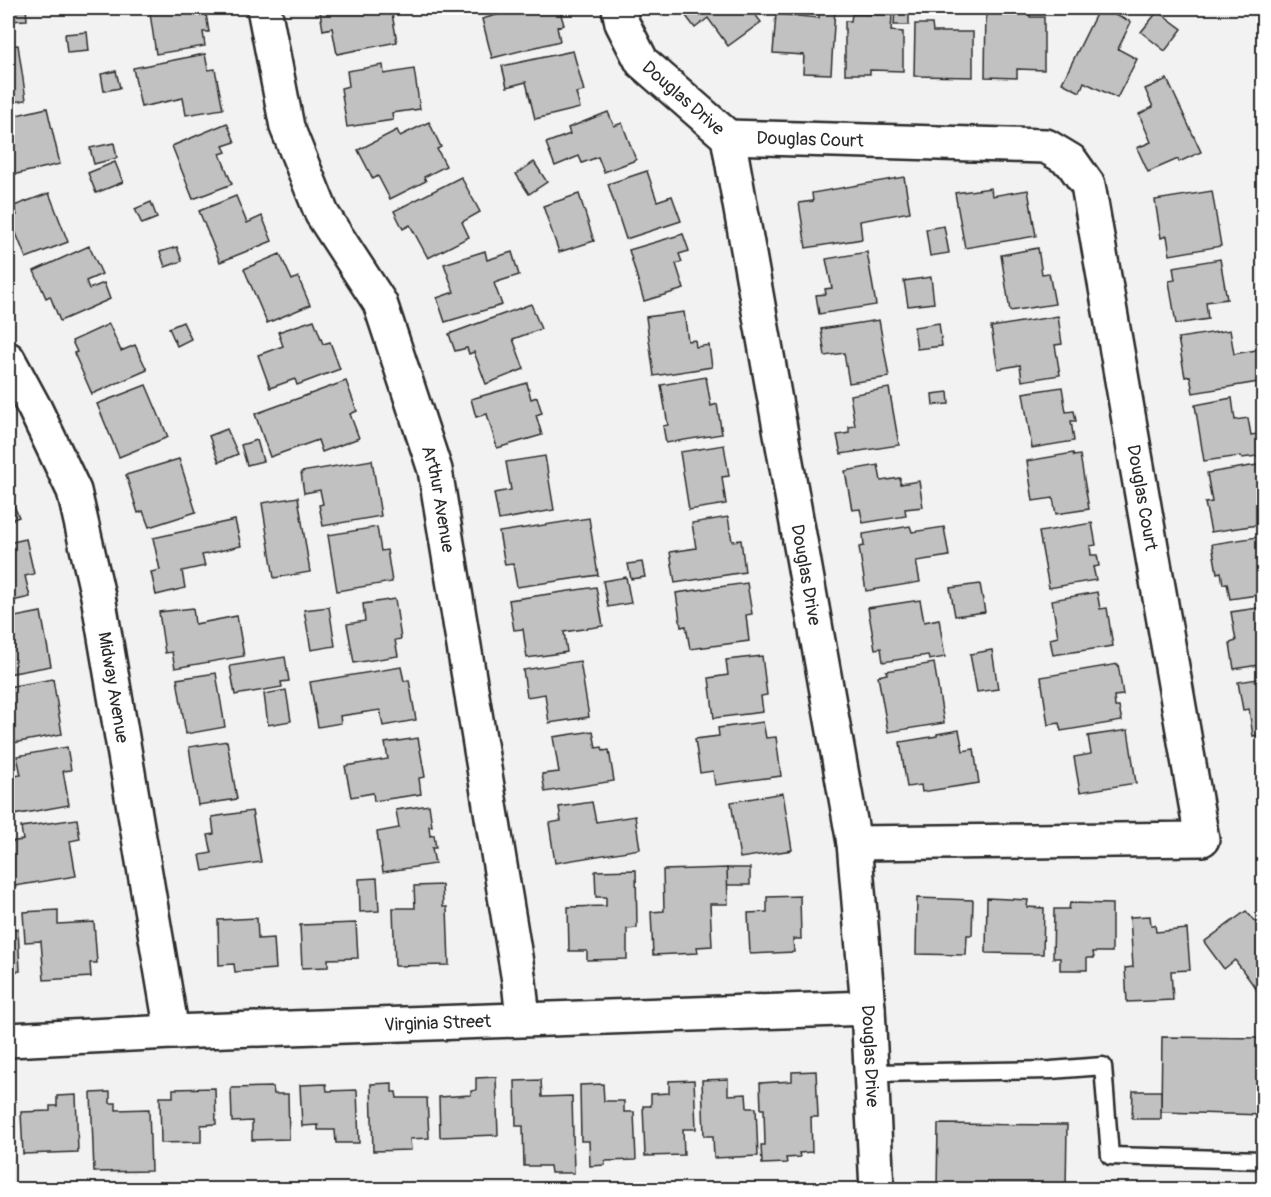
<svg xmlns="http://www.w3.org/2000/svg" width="1271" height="1197" viewBox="0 0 1271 1197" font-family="Pangolin,sans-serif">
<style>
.building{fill:#c1c1c1;stroke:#2b2b2b;stroke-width:1.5}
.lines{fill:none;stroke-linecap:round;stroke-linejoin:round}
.lane-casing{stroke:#2b2b2b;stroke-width:21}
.street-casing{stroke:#2b2b2b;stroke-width:38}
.lane{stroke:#fff;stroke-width:16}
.street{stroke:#fff;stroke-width:33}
.labels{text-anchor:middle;stroke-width:5;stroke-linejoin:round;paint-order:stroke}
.street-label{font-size:18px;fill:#2b2b2b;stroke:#fff}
</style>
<rect width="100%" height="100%" fill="#f2f2f2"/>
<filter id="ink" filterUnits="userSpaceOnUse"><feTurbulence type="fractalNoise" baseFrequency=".0167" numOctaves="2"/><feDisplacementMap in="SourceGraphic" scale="12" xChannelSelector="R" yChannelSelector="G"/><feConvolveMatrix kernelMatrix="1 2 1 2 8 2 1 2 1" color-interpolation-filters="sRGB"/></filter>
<g filter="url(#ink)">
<g class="building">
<path d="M 8,8 L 26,8 L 27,20 L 8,21 Z"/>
<path d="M 171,8 L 205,8 L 209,32 L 203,32 L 205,46 L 156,54 L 150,13 L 171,10 Z"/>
<path d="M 328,8 L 391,8 L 397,42 L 337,54 L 332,28 L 323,30 L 320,12 L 329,10 Z"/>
<path d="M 521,8 L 559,8 L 564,25 L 557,27 L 560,41 L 492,58 L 482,19 Z"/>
<path d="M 680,8 L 750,8 L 761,22 L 728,46 L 708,18 L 695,28 Z"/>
<path d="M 819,8 L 835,8 L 831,74 L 803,73 L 804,55 L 773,53 L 776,14 L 819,18 Z"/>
<path d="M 895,8 L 909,8 L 909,25 L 894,25 Z"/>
<path d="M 986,8 L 1030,8 L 1030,17 L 1044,17 L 1044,70 L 1017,69 L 1017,78 L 985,77 Z"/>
<path d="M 1099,8 L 1131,22 L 1118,49 L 1137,59 L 1117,98 L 1084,82 L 1080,92 L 1062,83 Z"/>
<path d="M 1158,11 L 1182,29 L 1165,51 L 1141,32 Z"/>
<path d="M 852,14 L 892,15 L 891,31 L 903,32 L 903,71 L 870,70 L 870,74 L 845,74 L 845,21 L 851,21 Z"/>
<path d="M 915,24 L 932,24 L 933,32 L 973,32 L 973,77 L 914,76 Z"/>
<path d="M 87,32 L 89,51 L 67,53 L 65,34 Z"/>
<path d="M 18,45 L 26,100 L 8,103 L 8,46 Z"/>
<path d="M 573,51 L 584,91 L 576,93 L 580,108 L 535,119 L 526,82 L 507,87 L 502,66 Z"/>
<path d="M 205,54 L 208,70 L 215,69 L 223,109 L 186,115 L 183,98 L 141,107 L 133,68 Z"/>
<path d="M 383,65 L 384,74 L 414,69 L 420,109 L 392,113 L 393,120 L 347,127 L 341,88 L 349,86 L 347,71 Z"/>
<path d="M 116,71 L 120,88 L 104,91 L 101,74 Z"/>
<path d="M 1167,79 L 1201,152 L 1179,162 L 1178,159 L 1148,172 L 1137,148 L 1151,142 L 1139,114 L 1153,107 L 1145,89 Z"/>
<path d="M 47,108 L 60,164 L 8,176 L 8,117 Z"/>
<path d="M 608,112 L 614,126 L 622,123 L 636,160 L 604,172 L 598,157 L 582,163 L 579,156 L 555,166 L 546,143 L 570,134 L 568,128 Z"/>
<path d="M 429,122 L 441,147 L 437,149 L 446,166 L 424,177 L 426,181 L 390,199 L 378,176 L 373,179 L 358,150 L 397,130 L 400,136 Z"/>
<path d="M 227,123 L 235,142 L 223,146 L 226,152 L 220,154 L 232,184 L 193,199 L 172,146 Z"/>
<path d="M 114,143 L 117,158 L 94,164 L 90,148 Z"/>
<path d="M 115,162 L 123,182 L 96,193 L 88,173 Z"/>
<path d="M 534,162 L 547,182 L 529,194 L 516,174 Z"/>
<path d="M 647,171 L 657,201 L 672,196 L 681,221 L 626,239 L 608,184 Z"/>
<path d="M 461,177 L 480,212 L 462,222 L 469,237 L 428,258 L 410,225 L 403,229 L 394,211 Z"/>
<path d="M 904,177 L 910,212 L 860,221 L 862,239 L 806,248 L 799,203 L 813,201 L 812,193 Z"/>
<path d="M 991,188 L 992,196 L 1028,190 L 1036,236 L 965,248 L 955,193 Z"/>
<path d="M 1212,191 L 1221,246 L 1170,255 L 1167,236 L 1161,238 L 1155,200 Z"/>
<path d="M 49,193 L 68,242 L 26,258 L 10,218 L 17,215 L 14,206 Z"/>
<path d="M 579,194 L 594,241 L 559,252 L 543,206 Z"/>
<path d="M 236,196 L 247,223 L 262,216 L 272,241 L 220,262 L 199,211 Z"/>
<path d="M 151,202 L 157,218 L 142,224 L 135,209 Z"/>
<path d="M 944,226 L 949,253 L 930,256 L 926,229 Z"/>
<path d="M 683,234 L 689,251 L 679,254 L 682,262 L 676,264 L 684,289 L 644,301 L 629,250 Z"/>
<path d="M 89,246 L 102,274 L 86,281 L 89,289 L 104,283 L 110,299 L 60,321 L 50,296 L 46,298 L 34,271 Z"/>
<path d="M 177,247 L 182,261 L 165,267 L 160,252 Z"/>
<path d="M 1038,248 L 1042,274 L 1049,273 L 1055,304 L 1010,311 L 1001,255 Z"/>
<path d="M 485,251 L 487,260 L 512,252 L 519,275 L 494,283 L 502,305 L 445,322 L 437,298 L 454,292 L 444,264 Z"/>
<path d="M 867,252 L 876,305 L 819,314 L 816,295 L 826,294 L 825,289 L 832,288 L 826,259 Z"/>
<path d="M 1264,253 L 1264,274 L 1259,254 Z"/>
<path d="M 280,254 L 292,280 L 298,277 L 310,305 L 267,323 L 244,269 Z"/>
<path d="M 1220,259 L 1227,299 L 1206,302 L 1208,319 L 1176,324 L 1169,281 L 1175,280 L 1173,267 Z"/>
<path d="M 931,277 L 934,303 L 908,306 L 904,281 Z"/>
<path d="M 531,304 L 541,329 L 513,339 L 524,369 L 486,384 L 474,352 L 469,354 L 467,348 L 455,351 L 449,334 Z"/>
<path d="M 684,312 L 688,341 L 695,340 L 696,347 L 709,345 L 712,367 L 654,376 L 646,317 Z"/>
<path d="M 1058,316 L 1062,344 L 1055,345 L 1060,375 L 1022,381 L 1020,365 L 998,369 L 991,327 Z"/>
<path d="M 314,320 L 323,344 L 330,342 L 340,369 L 297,385 L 295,379 L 270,388 L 258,355 L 283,346 L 278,332 Z"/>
<path d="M 879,320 L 889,377 L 849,383 L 844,353 L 825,356 L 821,329 Z"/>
<path d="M 183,322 L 191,339 L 177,346 L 169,328 Z"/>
<path d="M 939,323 L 942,346 L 917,349 L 914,327 Z"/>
<path d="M 109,324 L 121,351 L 135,345 L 147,370 L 92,394 L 74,353 L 77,352 L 72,341 Z"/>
<path d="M 1230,330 L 1234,354 L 1262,349 L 1264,381 L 1193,393 L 1190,376 L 1185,377 L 1178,338 Z"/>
<path d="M 706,377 L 711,406 L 717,404 L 722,434 L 666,443 L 663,426 L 668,425 L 661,385 Z"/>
<path d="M 346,381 L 357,411 L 350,414 L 359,438 L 322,452 L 318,440 L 270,457 L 255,414 Z"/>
<path d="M 527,383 L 531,399 L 537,397 L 542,413 L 536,415 L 542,435 L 497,448 L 487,414 L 476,417 L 471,399 Z"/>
<path d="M 146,385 L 168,437 L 119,457 L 97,404 Z"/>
<path d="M 1062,387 L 1066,412 L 1074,411 L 1076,421 L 1071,421 L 1074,441 L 1032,448 L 1023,393 Z"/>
<path d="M 889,388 L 899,445 L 841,454 L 837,435 L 849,433 L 849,427 L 855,426 L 850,395 Z"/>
<path d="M 948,392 L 949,404 L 933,405 L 932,394 Z"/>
<path d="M 1232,398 L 1235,420 L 1248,418 L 1251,435 L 1264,433 L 1264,455 L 1242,458 L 1241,456 L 1204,461 L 1195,405 Z"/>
<path d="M 227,429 L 238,454 L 219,462 L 209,436 Z"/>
<path d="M 257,440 L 263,461 L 247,465 L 241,445 Z"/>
<path d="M 724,445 L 729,476 L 722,477 L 726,504 L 689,510 L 680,452 Z"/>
<path d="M 1073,453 L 1074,456 L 1080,455 L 1089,509 L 1056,514 L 1053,498 L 1033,501 L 1027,461 Z"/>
<path d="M 545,456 L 554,510 L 499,520 L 494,493 L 511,490 L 506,462 Z"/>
<path d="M 179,459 L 196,512 L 149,527 L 143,511 L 138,513 L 126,475 Z"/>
<path d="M 372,460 L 381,516 L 323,526 L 319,505 L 323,504 L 320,490 L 304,493 L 301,472 Z"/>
<path d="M 1264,464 L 1264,524 L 1211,532 L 1205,503 L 1212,502 L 1207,473 Z"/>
<path d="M 878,465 L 881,481 L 900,478 L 900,484 L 919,481 L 923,507 L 905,509 L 906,516 L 863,523 L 860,509 L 852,510 L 845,471 Z"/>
<path d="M 298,497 L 310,572 L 274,578 L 262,503 Z"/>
<path d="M 11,499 L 19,517 L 8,521 L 8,500 Z"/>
<path d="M 728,517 L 732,541 L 741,540 L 745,572 L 675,583 L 670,552 L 696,548 L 692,523 Z"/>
<path d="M 589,518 L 598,575 L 517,587 L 513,564 L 505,565 L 499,532 Z"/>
<path d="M 235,520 L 241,546 L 202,555 L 205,566 L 182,571 L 185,588 L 156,595 L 151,572 L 160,570 L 153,538 Z"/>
<path d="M 1092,523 L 1096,545 L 1090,546 L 1091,555 L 1097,555 L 1099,566 L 1093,567 L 1096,580 L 1049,588 L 1039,532 Z"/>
<path d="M 910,526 L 912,532 L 944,527 L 949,556 L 916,561 L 920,582 L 866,591 L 859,547 L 864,546 L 863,534 Z"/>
<path d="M 377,527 L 381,551 L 387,550 L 392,582 L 337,591 L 328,535 Z"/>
<path d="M 1257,537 L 1264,578 L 1264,594 L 1230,599 L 1227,583 L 1223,584 L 1221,572 L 1217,573 L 1212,544 Z"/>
<path d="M 26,539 L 34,574 L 25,576 L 30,597 L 8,602 L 8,543 Z"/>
<path d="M 642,562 L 645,577 L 631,579 L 628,564 Z"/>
<path d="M 626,577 L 631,603 L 608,607 L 603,581 Z"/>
<path d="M 747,583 L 752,614 L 746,615 L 749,641 L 690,649 L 686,626 L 681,627 L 676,593 Z"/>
<path d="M 980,584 L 985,612 L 955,616 L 950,588 Z"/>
<path d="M 596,587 L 603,626 L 564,632 L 567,652 L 527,658 L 523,629 L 514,630 L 509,600 Z"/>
<path d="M 1097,592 L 1100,609 L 1107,608 L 1113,646 L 1053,655 L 1050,639 L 1058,637 L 1052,600 Z"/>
<path d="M 395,599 L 401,639 L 395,640 L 398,656 L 354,663 L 347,624 L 365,621 L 363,604 Z"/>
<path d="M 920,600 L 924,622 L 939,619 L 945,657 L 929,660 L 928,655 L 883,662 L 881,648 L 875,649 L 868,608 Z"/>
<path d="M 329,607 L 335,646 L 311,650 L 304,610 Z"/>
<path d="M 1264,607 L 1264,664 L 1234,669 L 1230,643 L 1236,641 L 1231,612 Z"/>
<path d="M 193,608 L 195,624 L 237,616 L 244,656 L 175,668 L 172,652 L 165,653 L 159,612 Z"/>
<path d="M 8,610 L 10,618 L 41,612 L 51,666 L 8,674 Z"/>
<path d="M 992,650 L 998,689 L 977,692 L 970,654 Z"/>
<path d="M 762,656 L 767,695 L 761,696 L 763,712 L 714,718 L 709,678 L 728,675 L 726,660 Z"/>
<path d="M 285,657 L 289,681 L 281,682 L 282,687 L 235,695 L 230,666 Z"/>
<path d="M 580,661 L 589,717 L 549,723 L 545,694 L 527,697 L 523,670 Z"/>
<path d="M 934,663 L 944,723 L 888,732 L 878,676 L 887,674 L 886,671 Z"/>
<path d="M 1118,664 L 1123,695 L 1114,696 L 1115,707 L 1119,707 L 1122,721 L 1061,731 L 1059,723 L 1048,725 L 1041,677 Z"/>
<path d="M 401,667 L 404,681 L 409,680 L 416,720 L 383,726 L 380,710 L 340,716 L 341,723 L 318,727 L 310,682 Z"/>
<path d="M 216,673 L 225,727 L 186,734 L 177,679 Z"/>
<path d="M 1264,678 L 1264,734 L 1253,736 L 1249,709 L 1243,710 L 1238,682 Z"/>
<path d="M 53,679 L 62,734 L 8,744 L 8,687 Z"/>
<path d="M 286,690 L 291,721 L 268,725 L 264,694 Z"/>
<path d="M 763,722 L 766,738 L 776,737 L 781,776 L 715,785 L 713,771 L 700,773 L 695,739 L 719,736 L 718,728 Z"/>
<path d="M 959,730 L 963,751 L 974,749 L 979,783 L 922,792 L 921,785 L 907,787 L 900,742 L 937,736 L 937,734 Z"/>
<path d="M 1128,730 L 1136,783 L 1080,792 L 1074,757 L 1091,754 L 1088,736 Z"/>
<path d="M 593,731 L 596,748 L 602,747 L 603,751 L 609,750 L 614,781 L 545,792 L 542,774 L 559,772 L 553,737 Z"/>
<path d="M 418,738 L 425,777 L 419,778 L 421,794 L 374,801 L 373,793 L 351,797 L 345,766 L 388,759 L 385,743 Z"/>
<path d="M 227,741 L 237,799 L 198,805 L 189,747 Z"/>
<path d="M 67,747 L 71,770 L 63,771 L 69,805 L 8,816 L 8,777 L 21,775 L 17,756 Z"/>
<path d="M 1260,747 L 1264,747 L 1264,766 L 1263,766 Z"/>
<path d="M 783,793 L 792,850 L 740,858 L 731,802 Z"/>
<path d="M 592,802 L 596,822 L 635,816 L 640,849 L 555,863 L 549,823 L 561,821 L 559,807 Z"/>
<path d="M 429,805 L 432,826 L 429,826 L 430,836 L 434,835 L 436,848 L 432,848 L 435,864 L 383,872 L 377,832 L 399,828 L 396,810 Z"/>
<path d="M 252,811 L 261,862 L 203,871 L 200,855 L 212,853 L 208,835 L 214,834 L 212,817 Z"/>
<path d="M 77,819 L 80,839 L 70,841 L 76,876 L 8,887 L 8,842 L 23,840 L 21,827 Z"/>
<rect x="727" y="868" width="23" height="17"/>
<path d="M 727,868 L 728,904 L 710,904 L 712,946 L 697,947 L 698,953 L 653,955 L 651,912 L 664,911 L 663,870 Z"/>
<path d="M 636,870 L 637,928 L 627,929 L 627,959 L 587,960 L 587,951 L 569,951 L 568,907 L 606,906 L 606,897 L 596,897 L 595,871 Z"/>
<path d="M 377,878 L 379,911 L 360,912 L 359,879 Z"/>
<path d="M 442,885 L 443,907 L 447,907 L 449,965 L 395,966 L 393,908 L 415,908 L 414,886 Z"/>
<path d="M 800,896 L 801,939 L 793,939 L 794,952 L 750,954 L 748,913 L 767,912 L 767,897 Z"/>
<path d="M 917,898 L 973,900 L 972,935 L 967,935 L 966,955 L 916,954 Z"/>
<path d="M 987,898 L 1028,900 L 1027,907 L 1044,908 L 1043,954 L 986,953 Z"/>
<path d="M 1070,903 L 1112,904 L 1112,952 L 1093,952 L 1094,958 L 1087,958 L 1087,970 L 1060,970 L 1060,958 L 1053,958 L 1054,909 L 1069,909 Z"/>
<path d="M 58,910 L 58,924 L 94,922 L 97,963 L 90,963 L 91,977 L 44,980 L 41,941 L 25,942 L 23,912 Z"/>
<path d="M 1246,911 L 1257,924 L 1264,920 L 1264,992 L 1260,994 L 1235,960 L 1224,969 L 1204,942 Z"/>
<path d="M 1150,916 L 1151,925 L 1155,925 L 1156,932 L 1187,929 L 1190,970 L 1171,971 L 1173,1000 L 1127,1002 L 1125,968 L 1133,967 L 1130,917 Z"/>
<path d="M 257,918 L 258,939 L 274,938 L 276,969 L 235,972 L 234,964 L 219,965 L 218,920 Z"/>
<path d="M 356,923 L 358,958 L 328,959 L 328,967 L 302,968 L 300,925 Z"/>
<path d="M 8,929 L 18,929 L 20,971 L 8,972 Z"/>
<path d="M 1162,1037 L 1264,1038 L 1264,1115 L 1161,1112 Z"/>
<path d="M 816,1071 L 818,1117 L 811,1117 L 812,1152 L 799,1153 L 800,1157 L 786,1158 L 787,1163 L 762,1164 L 761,1145 L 765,1145 L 764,1109 L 761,1109 L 760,1083 L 792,1081 L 792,1072 Z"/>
<path d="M 496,1077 L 498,1135 L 440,1137 L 439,1097 L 471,1095 L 471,1091 L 476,1090 L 476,1078 Z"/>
<path d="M 728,1079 L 728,1095 L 746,1094 L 747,1108 L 756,1108 L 758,1156 L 714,1158 L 713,1136 L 704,1136 L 702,1080 Z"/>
<path d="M 541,1080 L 542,1097 L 572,1096 L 574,1173 L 551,1173 L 550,1166 L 524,1166 L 523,1126 L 516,1126 L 515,1081 Z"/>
<path d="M 694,1080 L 696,1129 L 683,1129 L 684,1155 L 645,1156 L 643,1106 L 651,1106 L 651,1094 L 669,1093 L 669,1081 Z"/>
<path d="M 392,1083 L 392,1092 L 396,1092 L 397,1098 L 427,1098 L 429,1138 L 410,1139 L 411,1150 L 373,1151 L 371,1084 Z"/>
<path d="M 326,1084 L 327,1091 L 357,1090 L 359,1143 L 336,1143 L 335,1130 L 318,1130 L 318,1125 L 302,1126 L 300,1085 Z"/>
<path d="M 603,1084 L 604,1101 L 624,1101 L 624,1112 L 634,1112 L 636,1160 L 605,1161 L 605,1165 L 590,1166 L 589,1141 L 581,1141 L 580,1085 Z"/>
<path d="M 273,1087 L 274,1094 L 288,1094 L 289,1139 L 252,1140 L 252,1121 L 232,1122 L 231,1088 Z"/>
<path d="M 215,1088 L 216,1124 L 201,1125 L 201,1142 L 161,1143 L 160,1097 L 173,1097 L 173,1089 Z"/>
<path d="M 1133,1091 L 1161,1091 L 1161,1119 L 1132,1119 Z"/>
<path d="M 110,1092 L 110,1103 L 116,1103 L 116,1110 L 149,1109 L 151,1171 L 94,1172 L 91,1093 Z"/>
<path d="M 76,1095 L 78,1152 L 23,1154 L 21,1112 L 50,1111 L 50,1106 L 57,1106 L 57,1096 Z"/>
<path d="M 938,1124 L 1067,1125 L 1066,1190 L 937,1190 Z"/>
</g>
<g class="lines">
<g class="lane-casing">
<path id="lane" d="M 872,1073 L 1051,1070 L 1103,1066 L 1110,1156 L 1264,1160"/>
</g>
<g class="street-casing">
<g id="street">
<path id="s1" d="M 264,8 L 287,127 L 322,214 L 380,303 L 435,470 L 519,981 L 523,1019"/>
<path id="s2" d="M 619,8 L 622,23 L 642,62 L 728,137 L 854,843 L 868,1008 L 877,1190"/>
<path id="s3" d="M 728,137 L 1046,146 L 1071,161 L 1088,185 L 1202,839 L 854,843"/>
<path id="s4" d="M 8,359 L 35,409 L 74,491 L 98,596 L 172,1032"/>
<path id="s5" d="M 8,1040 L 172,1032 L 868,1008"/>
</g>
</g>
<use href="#lane" class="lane"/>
<use href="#street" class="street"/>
</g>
</g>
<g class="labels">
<g class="street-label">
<text dy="6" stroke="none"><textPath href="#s2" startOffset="114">Douglas Drive</textPath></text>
<text dy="6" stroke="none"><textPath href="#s3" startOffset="82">Douglas Court</textPath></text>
<text dy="6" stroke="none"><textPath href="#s3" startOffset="694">Douglas Court</textPath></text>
<text dy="6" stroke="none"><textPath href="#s1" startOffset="526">Arthur Avenue</textPath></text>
<text dy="6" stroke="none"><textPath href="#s2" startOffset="618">Douglas Drive</textPath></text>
<text dy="6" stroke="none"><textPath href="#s4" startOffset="348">Midway Avenue</textPath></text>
<text dy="6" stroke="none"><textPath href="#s5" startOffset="430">Virginia Street</textPath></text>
<text dy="6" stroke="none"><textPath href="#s2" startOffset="1104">Douglas Drive</textPath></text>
</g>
</g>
<rect width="1271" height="1197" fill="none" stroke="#fff" stroke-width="30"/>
<rect x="15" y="15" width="1241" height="1167" fill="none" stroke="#2b2b2b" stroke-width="2" filter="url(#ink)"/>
</svg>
